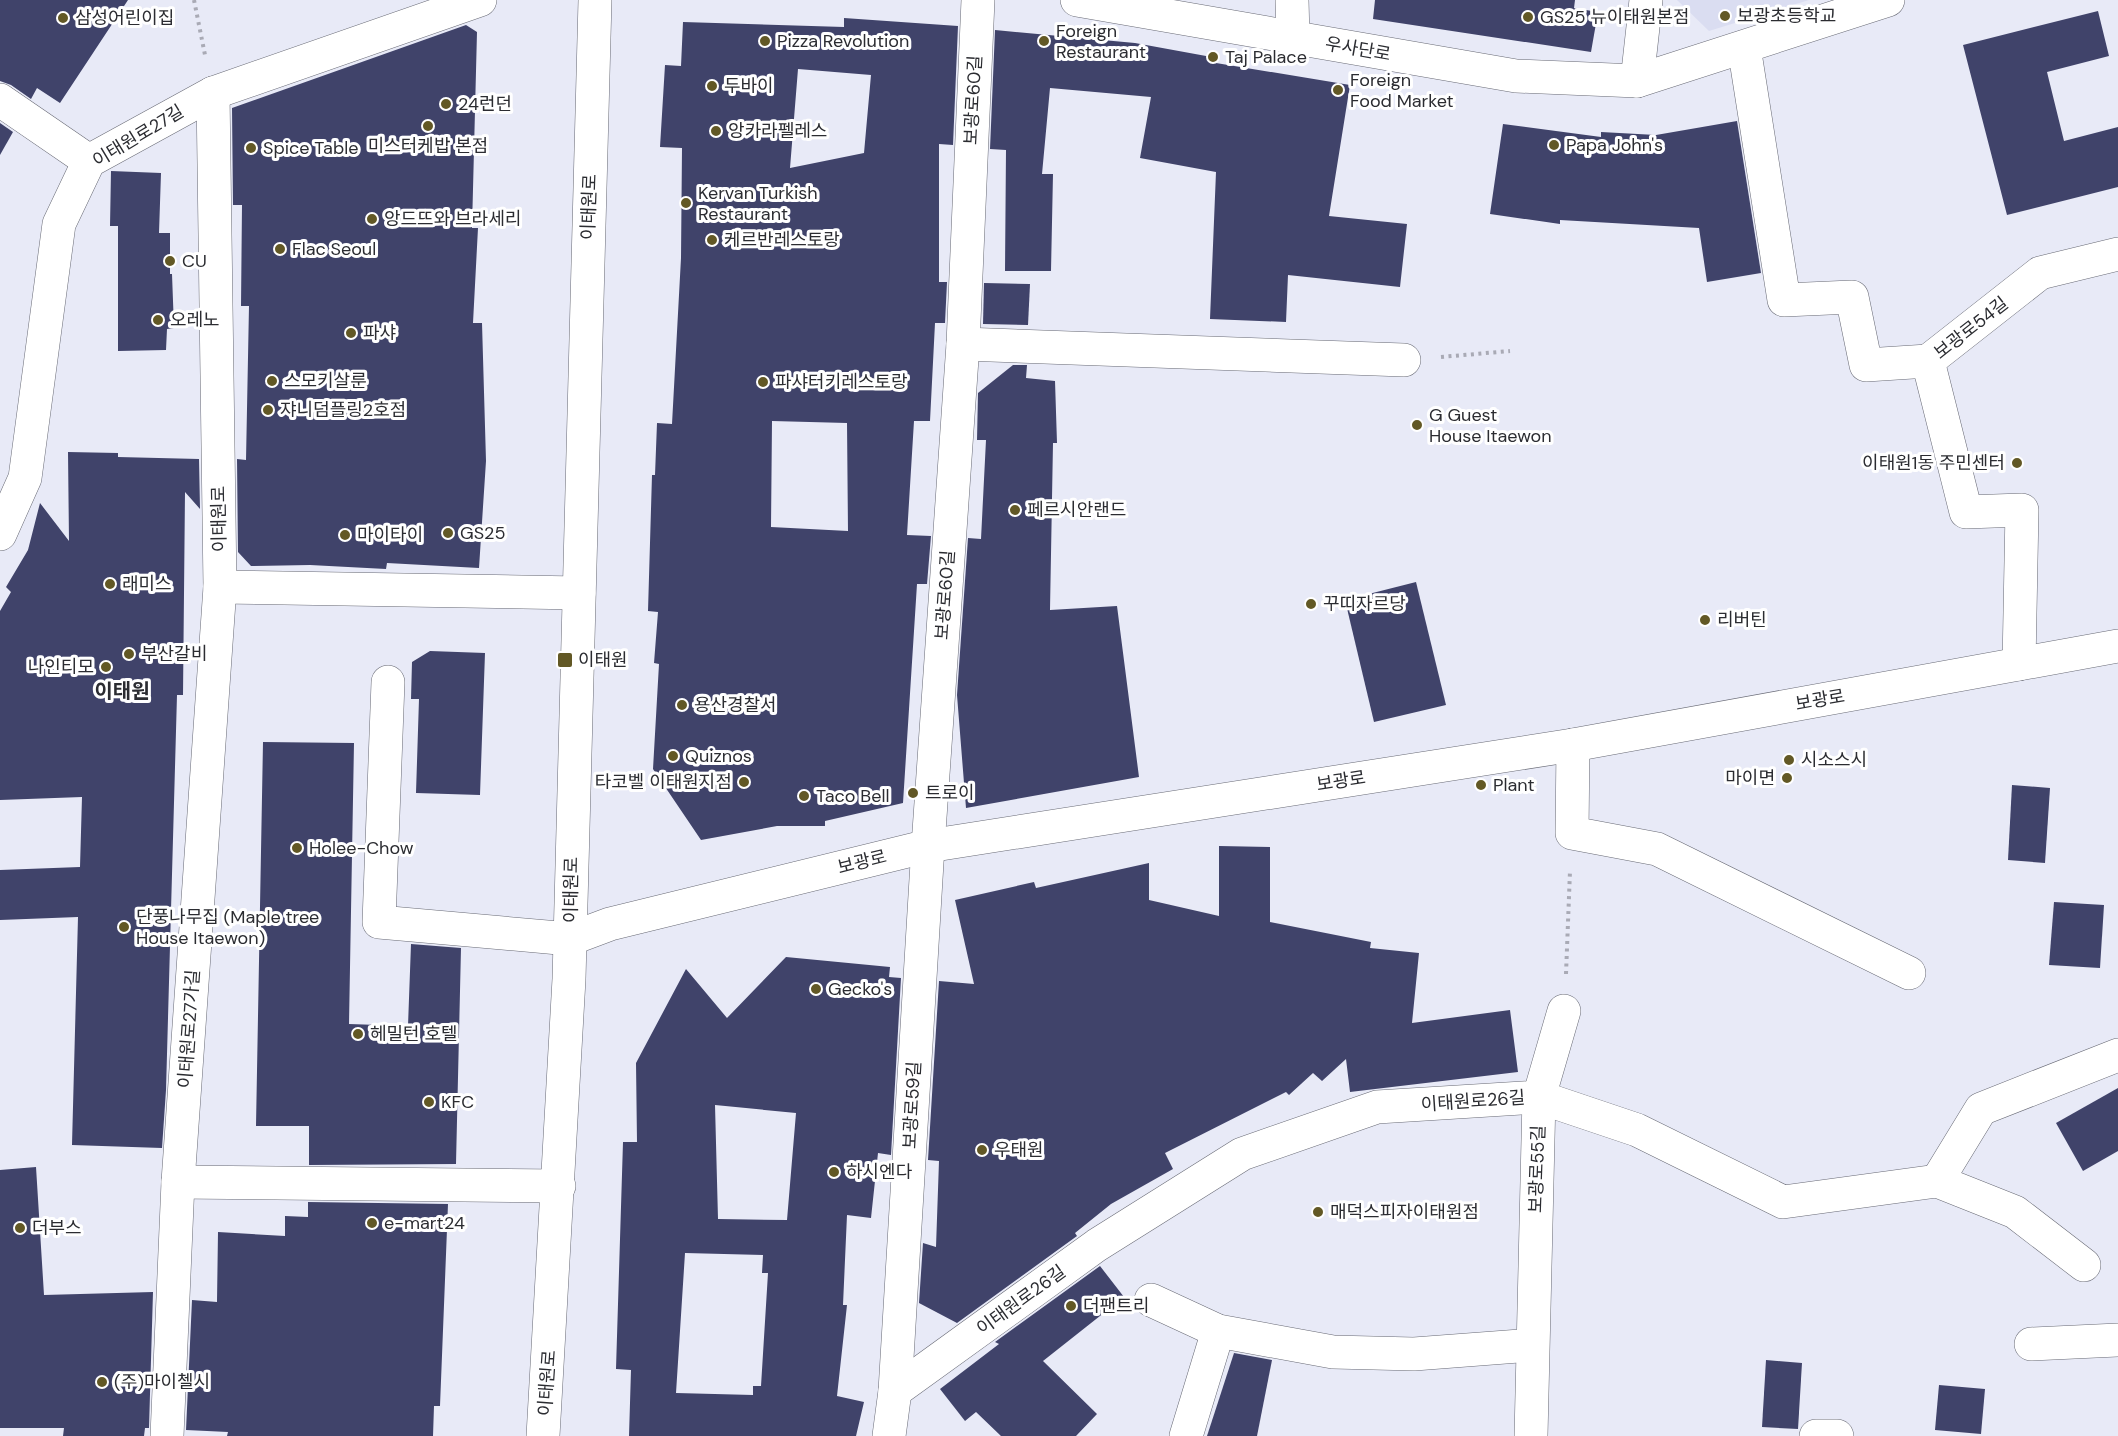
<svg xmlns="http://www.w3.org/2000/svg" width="2118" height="1436" viewBox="0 0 2118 1436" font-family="'DM Sans','Noto Sans KR',sans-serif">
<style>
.built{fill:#daddf1}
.building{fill:#40436a;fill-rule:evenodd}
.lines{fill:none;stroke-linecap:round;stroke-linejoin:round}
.minor-casing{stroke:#686a75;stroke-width:34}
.major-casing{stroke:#686a75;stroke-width:34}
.path{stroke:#a9aab5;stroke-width:4;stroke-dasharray:3 4.5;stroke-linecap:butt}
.minor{stroke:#fff;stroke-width:33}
.major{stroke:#fff;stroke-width:33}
.poi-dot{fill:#625825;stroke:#fff;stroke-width:2}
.labels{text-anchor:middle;stroke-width:6;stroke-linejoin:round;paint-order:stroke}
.poi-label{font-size:18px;fill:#2b2c31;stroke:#fff;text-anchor:start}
.street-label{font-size:18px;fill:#2b2c31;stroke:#fff}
.neighbourhood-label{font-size:20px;font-weight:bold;fill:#2b2c31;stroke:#fff}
</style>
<rect width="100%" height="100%" fill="#e8eaf7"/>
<path class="built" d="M 1677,0 L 1809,0 L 1709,31 Z"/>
<g class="building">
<path d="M 0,0 L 128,0 L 60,103 L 37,88 L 31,99 L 11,85 L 0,81 Z"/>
<path d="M 1375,0 L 1575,0 L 1574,8 L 1598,12 L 1591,52 L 1373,19 Z"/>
<path d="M 2098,11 L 2109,56 L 2047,72 L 2064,141 L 2118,127 L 2118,187 L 2007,215 L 1963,45 Z"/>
<path d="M 844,18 L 958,26 L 953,145 L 939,144 L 939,282 L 947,282 L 945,323 L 935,323 L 930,421 L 914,421 L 907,535 L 931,536 L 927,584 L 917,584 L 903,803 L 825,821 L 825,826 L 777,826 L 701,840 L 653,769 L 659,664 L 654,663 L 658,612 L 648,611 L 652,475 L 655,475 L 657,423 L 672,424 L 681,258 L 682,148 L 660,147 L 665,65 L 681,66 L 683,22 L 844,27 ZM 798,69 L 871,75 L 864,153 L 790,168 ZM 772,421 L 847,423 L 848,531 L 771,527 Z"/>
<path d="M 466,25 L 477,32 L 472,228 L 478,228 L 473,323 L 482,323 L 486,461 L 479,568 L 387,563 L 386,569 L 310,565 L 251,566 L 238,552 L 237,459 L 246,460 L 249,306 L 241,306 L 242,205 L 233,205 L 232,108 Z"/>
<path d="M 995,30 L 1135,43 L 1217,58 L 1216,63 L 1350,85 L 1329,216 L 1407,224 L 1400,287 L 1288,275 L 1286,322 L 1210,319 L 1216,172 L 1140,158 L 1151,97 L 1050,88 L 1042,174 L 1053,174 L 1051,271 L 1005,271 L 1006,150 L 990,149 Z"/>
<path d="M 1737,121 L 1761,273 L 1707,282 L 1699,228 L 1560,220 L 1560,224 L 1490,214 L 1503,124 L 1601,137 L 1601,132 L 1656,135 Z"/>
<path d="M 0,123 L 13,132 L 0,155 Z"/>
<path d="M 111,171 L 161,173 L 159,233 L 170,233 L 170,274 L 172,274 L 174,328 L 167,329 L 166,350 L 118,351 L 118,226 L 110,226 Z"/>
<path d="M 984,283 L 1030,284 L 1028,325 L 983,324 Z"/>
<path d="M 1013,365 L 1027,365 L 1026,378 L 1055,381 L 1057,443 L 1053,443 L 1050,610 L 1117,606 L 1139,777 L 966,808 L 957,695 L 968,538 L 981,539 L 986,440 L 977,440 L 978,393 Z"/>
<path d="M 68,452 L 118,453 L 118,457 L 199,459 L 200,509 L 185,492 L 183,695 L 177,695 L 166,1090 L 162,1148 L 72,1145 L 78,917 L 0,920 L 0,870 L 80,867 L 82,797 L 0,800 L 0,611 L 11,592 L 6,587 L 28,550 L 40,503 L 69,541 Z"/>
<path d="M 1416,582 L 1446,705 L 1374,722 L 1345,600 Z"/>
<path d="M 430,651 L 485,653 L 480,795 L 416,793 L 419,699 L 411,699 L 412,662 Z"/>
<path d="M 263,742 L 354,743 L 349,1024 L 408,1026 L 411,944 L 461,948 L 456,1164 L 309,1165 L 309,1126 L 256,1126 Z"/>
<path d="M 2012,785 L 2050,788 L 2045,863 L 2008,860 Z"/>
<path d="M 1219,846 L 1270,847 L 1270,922 L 1371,942 L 1370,948 L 1419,953 L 1412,1023 L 1510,1010 L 1518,1072 L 1350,1092 L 1346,1059 L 1322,1081 L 1313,1073 L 1289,1095 L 1286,1092 L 1165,1153 L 1173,1169 L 1111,1204 L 1075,1233 L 1077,1236 L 957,1323 L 919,1303 L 923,1243 L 936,1247 L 939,1161 L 928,1160 L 939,981 L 974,984 L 955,900 L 1034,882 L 1036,888 L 1149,863 L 1149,900 L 1219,916 Z"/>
<path d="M 2054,902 L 2104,905 L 2100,968 L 2049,965 Z"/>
<path d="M 786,957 L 890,967 L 889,977 L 901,978 L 891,1155 L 878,1153 L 871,1218 L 847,1215 L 843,1305 L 847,1305 L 837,1396 L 864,1402 L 856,1436 L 629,1436 L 631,1370 L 616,1369 L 623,1142 L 637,1142 L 636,1063 L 686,969 L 727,1018 ZM 715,1105 L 796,1113 L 787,1220 L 718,1219 ZM 685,1253 L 763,1255 L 762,1273 L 768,1273 L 761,1386 L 753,1386 L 753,1395 L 676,1393 Z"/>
<path d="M 2118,1088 L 2118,1151 L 2083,1171 L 2056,1123 Z"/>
<path d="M 36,1167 L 44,1295 L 153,1292 L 149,1428 L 145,1428 L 144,1436 L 63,1436 L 64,1428 L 0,1428 L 0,1170 Z"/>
<path d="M 308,1202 L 448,1204 L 440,1406 L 434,1406 L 433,1436 L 227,1436 L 228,1432 L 186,1430 L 192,1300 L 217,1302 L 218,1232 L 285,1236 L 285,1216 L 308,1217 Z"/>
<path d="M 1100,1266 L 1124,1297 L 1043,1361 L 1097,1414 L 1076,1436 L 1001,1436 L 976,1412 L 965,1421 L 940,1389 L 999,1344 L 995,1342 Z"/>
<path d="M 1234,1353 L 1272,1360 L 1257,1436 L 1207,1436 Z"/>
<path d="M 1766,1360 L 1802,1363 L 1798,1429 L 1762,1427 Z"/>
<path d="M 1939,1385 L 1985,1389 L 1981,1434 L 1935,1430 Z"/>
</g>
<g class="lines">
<g class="minor-casing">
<g id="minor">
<path d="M 1077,0 L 1516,76 L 1637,81 L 1888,0"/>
<path d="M 1292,0 L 1293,37"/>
<path d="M 1744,47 L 1784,300 L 1852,297 L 1866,365 L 1928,361"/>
<path d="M 1637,81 L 1646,0"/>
<path d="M 213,93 L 220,587 L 579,593"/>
<path d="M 0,100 L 89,161"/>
<path d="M 963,344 L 1404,360"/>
<path d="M 0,534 L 25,478 L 59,224 L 89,161 L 213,93 L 480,0"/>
<path d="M 2019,664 L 2022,510 L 1966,512 L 1928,361 L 2040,273 L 2118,254"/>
<path d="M 388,682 L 379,922 L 570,939"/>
<path d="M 1573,745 L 1572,833 L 1657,849 L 1909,973"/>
<path d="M 1937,1181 L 1981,1109 L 2118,1055"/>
<path d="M 178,1182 L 559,1186"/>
<path d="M 1151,1300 L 1218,1331 L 1333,1352 L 1414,1354 L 1532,1345"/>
<path d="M 2031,1344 L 2118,1340"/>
<path d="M 895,1391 L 1097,1245 L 1242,1154 L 1377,1107 L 1539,1097 L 1637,1130 L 1783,1202 L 1937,1181 L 2015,1212 L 2084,1265"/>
<path d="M 167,1436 L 178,1182 L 220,587"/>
<path d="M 889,1436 L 895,1391 L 928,846 L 963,344 L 978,0"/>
<path d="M 1186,1436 L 1218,1331"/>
<path d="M 1531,1436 L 1539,1097 L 1564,1011"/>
<path d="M 1816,1436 L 1837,1436"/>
</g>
</g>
<g class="major-casing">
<g id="major">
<path d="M 570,939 L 610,924 L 928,846 L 1573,745 L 2118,646"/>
<path d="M 543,1436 L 569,979 L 595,0"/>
</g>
</g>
<g class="path">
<path d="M 194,0 L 205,55"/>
<path d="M 1441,357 L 1510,351"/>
<path d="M 1566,974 L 1570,871"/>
</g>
<use href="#minor" class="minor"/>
<use href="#major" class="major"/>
</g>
<g class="poi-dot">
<circle cx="1725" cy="16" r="6"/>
<circle cx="1528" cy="17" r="6"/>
<circle cx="63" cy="18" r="6"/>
<circle cx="765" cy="41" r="6"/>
<circle cx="1044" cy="41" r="6"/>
<circle cx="1213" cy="57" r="6"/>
<circle cx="712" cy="86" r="6"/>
<circle cx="1338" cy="90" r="6"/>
<circle cx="446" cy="104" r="6"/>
<circle cx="428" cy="126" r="6"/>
<circle cx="716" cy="131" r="6"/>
<circle cx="1554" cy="145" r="6"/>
<circle cx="251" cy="148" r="6"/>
<circle cx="686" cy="203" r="6"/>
<circle cx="372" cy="219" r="6"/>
<circle cx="712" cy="240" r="6"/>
<circle cx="280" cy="249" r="6"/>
<circle cx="170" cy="261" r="6"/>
<circle cx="158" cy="320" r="6"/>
<circle cx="351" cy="333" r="6"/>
<circle cx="272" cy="381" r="6"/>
<circle cx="763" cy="382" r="6"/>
<circle cx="268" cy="410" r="6"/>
<circle cx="1417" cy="425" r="6"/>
<circle cx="2017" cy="463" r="6"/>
<circle cx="1015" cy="510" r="6"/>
<circle cx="448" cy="533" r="6"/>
<circle cx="345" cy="535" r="6"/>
<circle cx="110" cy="584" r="6"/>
<circle cx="1311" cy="604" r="6"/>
<circle cx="1705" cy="620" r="6"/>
<circle cx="129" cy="654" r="6"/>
<rect x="557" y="652" width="16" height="16" rx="3"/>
<circle cx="106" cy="667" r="6"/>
<circle cx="682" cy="705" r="6"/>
<circle cx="673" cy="756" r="6"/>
<circle cx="1789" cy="760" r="6"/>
<circle cx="1787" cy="778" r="6"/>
<circle cx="744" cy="782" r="6"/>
<circle cx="1481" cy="785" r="6"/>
<circle cx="913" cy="793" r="6"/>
<circle cx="804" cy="796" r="6"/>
<circle cx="297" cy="848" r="6"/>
<circle cx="124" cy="927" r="6"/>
<circle cx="816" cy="989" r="6"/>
<circle cx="358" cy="1034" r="6"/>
<circle cx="429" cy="1102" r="6"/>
<circle cx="982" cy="1150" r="6"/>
<circle cx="834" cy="1172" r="6"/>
<circle cx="1318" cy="1212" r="6"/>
<circle cx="372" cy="1223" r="6"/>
<circle cx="20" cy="1228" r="6"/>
<circle cx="1071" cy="1306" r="6"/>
<circle cx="102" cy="1382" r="6"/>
</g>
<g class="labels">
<g class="poi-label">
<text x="1737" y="22">보광초등학교</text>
<text x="1540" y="23">GS25 뉴이태원본점</text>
<text x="75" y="24">삼성어린이집</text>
<text x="1056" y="37">Foreign<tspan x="1056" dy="21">Restaurant</tspan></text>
<text x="777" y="47">Pizza Revolution</text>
<text x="1225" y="63">Taj Palace</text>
<text x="1350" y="86">Foreign<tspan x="1350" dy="21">Food Market</tspan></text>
<text x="724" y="92">두바이</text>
<text x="458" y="110">24런던</text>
<text x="728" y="137">앙카라펠레스</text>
<text x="1566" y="151">Papa John's</text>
<text x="428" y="152" text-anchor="middle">미스터케밥 본점</text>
<text x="263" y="154">Spice Table</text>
<text x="698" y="199">Kervan Turkish<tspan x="698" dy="21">Restaurant</tspan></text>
<text x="384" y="225">앙드뜨와 브라세리</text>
<text x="724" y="246">케르반레스토랑</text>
<text x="292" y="255">Flac Seoul</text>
<text x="182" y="267">CU</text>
<text x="170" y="326">오레노</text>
<text x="363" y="339">파샤</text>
<text x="284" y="387">스모키살룬</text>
<text x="775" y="388">파샤터키레스토랑</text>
<text x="280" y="416">쟈니덤플링2호점</text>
<text x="1429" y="421">G Guest<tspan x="1429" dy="21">House Itaewon</tspan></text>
<text x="2005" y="469" text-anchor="end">이태원1동 주민센터</text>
<text x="1027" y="516">페르시안랜드</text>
<text x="460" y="539">GS25</text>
<text x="357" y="541">마이타이</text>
<text x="122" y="590">래미스</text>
<text x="1323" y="610">꾸띠자르당</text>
<text x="1717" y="626">리버틴</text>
<text x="141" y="660">부산갈비</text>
<text x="578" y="666">이태원</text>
<text x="94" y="673" text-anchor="end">나인티모</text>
<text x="694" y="711">용산경찰서</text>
<text x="685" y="762">Quiznos</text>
<text x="1801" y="766">시소스시</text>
<text x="1775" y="784" text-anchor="end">마이면</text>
<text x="732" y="788" text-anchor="end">타코벨 이태원지점</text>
<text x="1493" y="791">Plant</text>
<text x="925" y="799">트로이</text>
<text x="816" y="802">Taco Bell</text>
<text x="309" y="854">Holee-Chow</text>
<text x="136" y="923">단풍나무집 (Maple tree<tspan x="136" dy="21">House Itaewon)</tspan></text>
<text x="828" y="995">Gecko's</text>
<text x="370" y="1040">헤밀턴 호텔</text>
<text x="441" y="1108">KFC</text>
<text x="994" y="1156">우태원</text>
<text x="846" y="1178">하시엔다</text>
<text x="1330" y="1218">매덕스피자이태원점</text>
<text x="384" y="1229">e-mart24</text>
<text x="32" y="1234">더부스</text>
<text x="1083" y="1312">더팬트리</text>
<text x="114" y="1388">(주)마이첼시</text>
</g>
<g class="street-label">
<text transform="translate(1358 49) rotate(10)" y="6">우사단로</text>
<text transform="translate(973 100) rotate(-87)" y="6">보광로60길</text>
<text transform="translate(138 136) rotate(-31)" y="6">이태원로27길</text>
<text transform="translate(589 207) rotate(-88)" y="6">이태원로</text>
<text transform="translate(1971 328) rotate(-38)" y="6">보광로54길</text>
<text transform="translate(219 519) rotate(-91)" y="6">이태원로</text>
<text transform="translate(945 595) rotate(-86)" y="6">보광로60길</text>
<text transform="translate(1820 700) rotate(-10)" y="6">보광로</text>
<text transform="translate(1341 781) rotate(-9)" y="6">보광로</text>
<text transform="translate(862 862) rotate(-14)" y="6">보광로</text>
<text transform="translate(571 890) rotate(-89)" y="6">이태원로</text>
<text transform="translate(189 1029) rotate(-86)" y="6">이태원로27가길</text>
<text transform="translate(1473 1101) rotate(-4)" y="6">이태원로26길</text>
<text transform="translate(912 1105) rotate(-87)" y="6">보광로59길</text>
<text transform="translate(1537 1169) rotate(-88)" y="6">보광로55길</text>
<text transform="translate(1021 1300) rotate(-36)" y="6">이태원로26길</text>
<text transform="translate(547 1383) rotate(-86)" y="6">이태원로</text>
</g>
<g class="neighbourhood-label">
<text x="122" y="698">이태원</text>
</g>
</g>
</svg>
